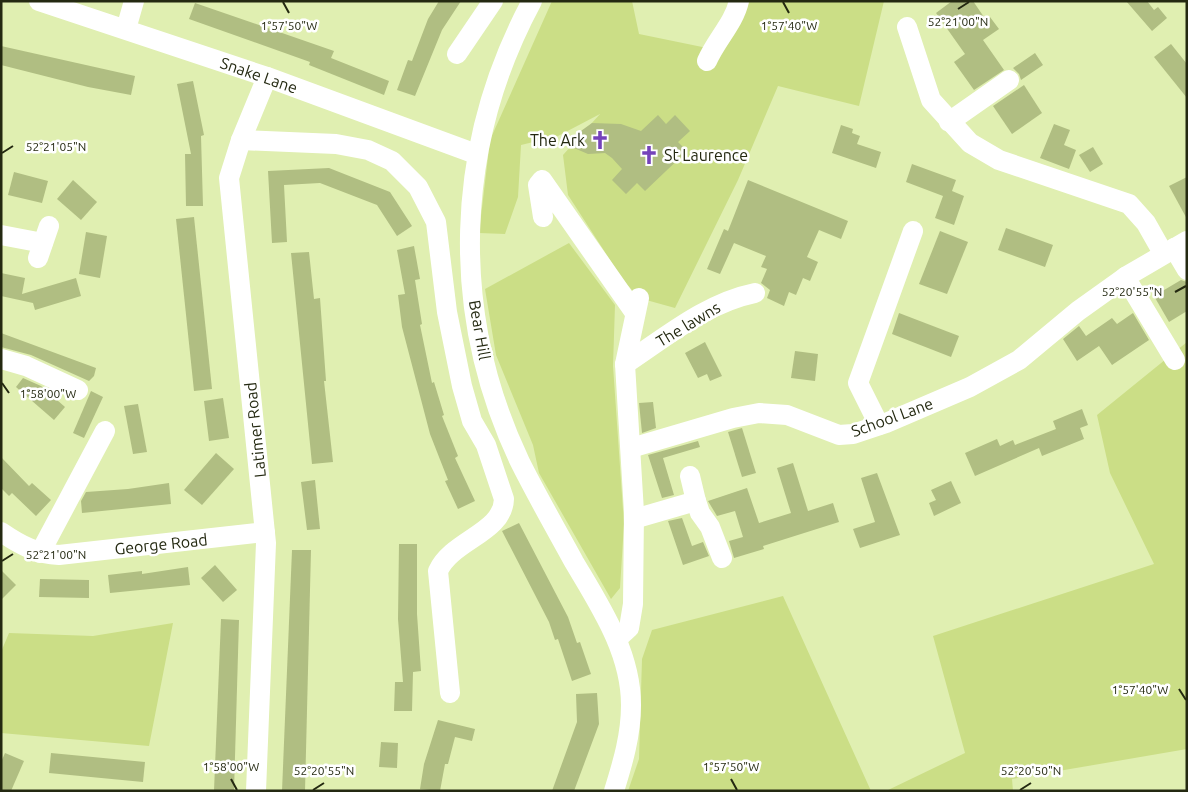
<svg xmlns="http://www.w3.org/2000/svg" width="1188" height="792" viewBox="0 0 1188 792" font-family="Ubuntu,sans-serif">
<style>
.green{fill:#cbde86}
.building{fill:#b0be82}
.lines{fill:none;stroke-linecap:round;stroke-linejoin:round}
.minor{stroke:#fff;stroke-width:20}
.ticks{fill:none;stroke:#242911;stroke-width:2}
.labels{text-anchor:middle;stroke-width:5;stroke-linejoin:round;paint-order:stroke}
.street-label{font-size:16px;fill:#242911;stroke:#fff}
.poi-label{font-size:16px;fill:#242911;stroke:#fff;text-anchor:end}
.ticks-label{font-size:12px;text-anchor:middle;fill:#242911;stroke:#fff;stroke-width:5;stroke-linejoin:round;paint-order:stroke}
</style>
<rect width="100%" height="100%" fill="#e0efb1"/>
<g class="green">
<path d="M 552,1 L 632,1 L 639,34 L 712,49 L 745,1 L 884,1 L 859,106 L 778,86 L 738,180 L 675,308 L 639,298 L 623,280 L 568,195 L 563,155 L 600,114 L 558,136 L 521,145 L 518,197 L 505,234 L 479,233 L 490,140 Z"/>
<path d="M 569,243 L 615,305 L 613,366 L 624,524 L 620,588 L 611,599 L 539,473 L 533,445 L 496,355 L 485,289 Z"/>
<path d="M 1187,342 L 1187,749 L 1012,779 L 1013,791 L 886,791 L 965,753 L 933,636 L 1154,564 L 1110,473 L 1097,415 Z"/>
<path d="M 783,596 L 871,791 L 628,791 L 639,759 L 642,659 L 652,630 Z"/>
<path d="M 173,623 L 149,746 L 1,733 L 1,652 L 9,633 L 93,636 Z"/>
</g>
<g class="building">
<path d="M 439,1 L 461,1 L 442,30 L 415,96 L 397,90 L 408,60 L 412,61 L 428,19 Z"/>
<path d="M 952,1 L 973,1 L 986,20 L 990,17 L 999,29 L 983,40 L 1004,70 L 974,90 L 954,62 L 965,54 L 936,13 Z"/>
<path d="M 1126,1 L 1147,1 L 1154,10 L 1158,7 L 1167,18 L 1152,31 Z"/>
<path d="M 195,3 L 334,51 L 331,58 L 389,81 L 384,95 L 309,65 L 310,62 L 189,19 Z"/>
<path d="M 1171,44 L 1187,64 L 1187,98 L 1154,57 Z"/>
<path d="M 1,46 L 135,76 L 131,95 L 88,87 L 1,65 Z"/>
<path d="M 1035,53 L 1043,65 L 1021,80 L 1019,74 L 1013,68 Z"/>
<path d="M 193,81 L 204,135 L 201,136 L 203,206 L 186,206 L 185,154 L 191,154 L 177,84 Z"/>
<path d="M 1024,85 L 1042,113 L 1012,134 L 993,106 Z"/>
<path d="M 658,115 L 666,124 L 675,115 L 690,131 L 678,142 L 687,151 L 645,191 L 637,183 L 626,194 L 612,180 L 622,169 L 612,158 L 605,153 L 588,154 L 574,148 L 567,141 L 592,123 L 621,124 L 641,131 Z"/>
<path d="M 1054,124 L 1070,130 L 1064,145 L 1076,150 L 1069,169 L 1040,158 Z"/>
<path d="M 841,125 L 853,129 L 852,133 L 860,136 L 857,144 L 881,152 L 876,168 L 832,153 Z"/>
<path d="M 1093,147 L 1103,164 L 1090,172 L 1079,155 Z"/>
<path d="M 912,164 L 956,180 L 952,191 L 964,196 L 954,225 L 935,218 L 943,196 L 906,182 Z"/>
<path d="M 329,168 L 390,192 L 412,226 L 397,236 L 377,205 L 320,183 L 284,185 L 287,242 L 272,243 L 268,171 Z"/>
<path d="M 14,172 L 48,181 L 42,203 L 8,195 Z"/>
<path d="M 1187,177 L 1187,219 L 1169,186 Z"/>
<path d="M 73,180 L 97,202 L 81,220 L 57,199 Z"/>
<path d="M 748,180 L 848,221 L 841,239 L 819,230 L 807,257 L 818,262 L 810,281 L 803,278 L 796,295 L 789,292 L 784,306 L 767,298 L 770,290 L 761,283 L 767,269 L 761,267 L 766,256 L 734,243 L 720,274 L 707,269 L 724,229 L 728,231 Z"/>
<path d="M 194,217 L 212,389 L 194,391 L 176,219 Z"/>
<path d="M 1006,228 L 1053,245 L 1045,267 L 998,250 Z"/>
<path d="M 940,231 L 968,242 L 947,294 L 919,284 Z"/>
<path d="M 86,232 L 107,236 L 100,278 L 79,274 Z"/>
<path d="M 414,246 L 420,279 L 415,280 L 422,324 L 420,325 L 432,383 L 434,382 L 444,415 L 442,416 L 458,456 L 455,458 L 475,501 L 458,509 L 445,481 L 448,480 L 430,434 L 402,327 L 398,295 L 405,294 L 397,250 Z"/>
<path d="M 309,252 L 314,299 L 320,298 L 326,381 L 324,381 L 333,462 L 312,464 L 291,253 Z"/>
<path d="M 1,273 L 25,278 L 22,294 L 76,278 L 81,296 L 35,310 L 33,303 L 1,296 Z"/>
<path d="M 1181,280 L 1187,282 L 1187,311 L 1169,322 L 1154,296 Z"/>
<path d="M 899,313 L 959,336 L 951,357 L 892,334 Z"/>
<path d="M 1133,313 L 1149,340 L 1112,365 L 1099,346 L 1077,361 L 1063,339 L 1079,326 L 1086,336 L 1112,318 L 1117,324 Z"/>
<path d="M 1,333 L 96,368 L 94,376 L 89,381 L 31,355 L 1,347 Z"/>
<path d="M 705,342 L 722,376 L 710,381 L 707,374 L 698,378 L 685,353 Z"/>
<path d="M 795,351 L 818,354 L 815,381 L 791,378 Z"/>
<path d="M 23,378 L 41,386 L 65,407 L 54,420 L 16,387 Z"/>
<path d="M 91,391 L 103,397 L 84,438 L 73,433 Z"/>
<path d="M 223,398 L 229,438 L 209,441 L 204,401 Z"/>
<path d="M 653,402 L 656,428 L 642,433 L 639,403 Z"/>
<path d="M 138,404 L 147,452 L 133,454 L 124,406 Z"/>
<path d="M 1082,409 L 1088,425 L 1080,428 L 1084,439 L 1042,456 L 1039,448 L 975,476 L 965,453 L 997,439 L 1000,446 L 1013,440 L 1015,445 L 1056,429 L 1053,421 Z"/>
<path d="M 742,428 L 756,473 L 742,477 L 728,432 Z"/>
<path d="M 698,441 L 700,447 L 663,458 L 674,495 L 662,498 L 648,455 Z"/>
<path d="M 216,453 L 234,469 L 202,505 L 184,490 Z"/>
<path d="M 1,457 L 29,486 L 32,483 L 51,500 L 36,516 L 12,493 L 9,496 L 1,488 Z"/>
<path d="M 793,463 L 808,511 L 833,503 L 839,522 L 763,546 L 764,549 L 734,558 L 729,541 L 743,537 L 735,511 L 717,516 L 708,501 L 747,488 L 759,523 L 791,513 L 777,468 Z"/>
<path d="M 877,473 L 900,535 L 860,548 L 853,529 L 875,522 L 861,478 Z"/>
<path d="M 315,480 L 320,529 L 307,530 L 301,482 Z"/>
<path d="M 951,481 L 961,503 L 934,516 L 929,503 L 936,500 L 931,490 Z"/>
<path d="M 169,483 L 171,504 L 82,513 L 81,501 L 86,492 L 128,489 Z"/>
<path d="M 682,518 L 692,546 L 703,542 L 709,556 L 683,565 L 668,521 Z"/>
<path d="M 519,523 L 568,617 L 577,643 L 580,642 L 591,674 L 572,681 L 558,639 L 555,640 L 549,622 L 502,531 Z"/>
<path d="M 399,544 L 417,544 L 417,614 L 421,671 L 413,672 L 412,711 L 394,711 L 395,682 L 403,682 L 398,619 Z"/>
<path d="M 292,550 L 311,550 L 305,791 L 282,791 Z"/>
<path d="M 215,565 L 237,590 L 223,602 L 201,578 Z"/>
<path d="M 188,567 L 190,585 L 110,593 L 108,575 L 142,571 L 142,574 Z"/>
<path d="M 1,570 L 16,585 L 1,600 Z"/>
<path d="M 40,579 L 89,580 L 89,598 L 39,597 Z"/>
<path d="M 221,619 L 239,620 L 234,791 L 214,791 Z"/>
<path d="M 597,693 L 599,724 L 574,791 L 552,791 L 577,722 L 576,694 Z"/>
<path d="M 438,720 L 475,729 L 472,741 L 455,737 L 448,764 L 445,764 L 440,791 L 420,789 L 424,764 Z"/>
<path d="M 381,742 L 398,743 L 397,768 L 379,767 Z"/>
<path d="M 5,753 L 24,761 L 11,791 L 1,791 L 1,762 Z"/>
<path d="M 51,753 L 145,762 L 143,782 L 49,773 Z"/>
</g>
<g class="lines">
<g class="minor">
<path d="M 39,1 L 267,77 L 476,154"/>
<path d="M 532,1 C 454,146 449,313 520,462 C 537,496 556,529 574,562 C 600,606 631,652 631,705 C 631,735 623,762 614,791"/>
<path d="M 907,27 L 931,100 L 970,143 L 999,160 L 1129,204 L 1146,223 L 1163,253"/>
<path d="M 126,29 L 134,1"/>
<path d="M 457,54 L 493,1"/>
<path d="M 707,61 C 716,40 734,23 739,1"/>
<path d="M 949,122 L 1009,80"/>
<path d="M 241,140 L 336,144 L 368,150 L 392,161 L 418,187 L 436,222 L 447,312 L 462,386 L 472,421 L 486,445 L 504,499 C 503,533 452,540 438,571 L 450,693"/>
<path d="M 543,217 L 538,185 L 542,180 L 635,313"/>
<path d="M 1,235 L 43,243"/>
<path d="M 1174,248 L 1187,270"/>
<path d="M 38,258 L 49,226"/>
<path d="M 1125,277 L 1175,360"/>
<path d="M 1,359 L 26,366 L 78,390"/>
<path d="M 625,364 C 666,337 706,303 755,293"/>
<path d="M 879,425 L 858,383 L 913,231"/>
<path d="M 631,448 L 733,418 L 759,413 L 787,415 L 839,435 L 853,434 L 886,423 L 970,387 L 1019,360 L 1078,311 L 1127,276 L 1187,241"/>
<path d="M 696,501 L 700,513 L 710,527 L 722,558"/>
<path d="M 634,519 L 696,501 L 690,476"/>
<path d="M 1,532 C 20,545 37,554 59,555 L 265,532"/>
<path d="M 40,553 L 105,431"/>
<path d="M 617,639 L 629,628 L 633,604 L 634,512 L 625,364 L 639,298"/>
<path d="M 256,791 L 266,543 L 229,178 L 241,140 L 267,77"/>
</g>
</g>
<path class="ticks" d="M 283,2 L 289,13M 783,2 L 789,13M 958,9 L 969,2M 2,153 L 13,146M 1175,292 L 1186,286M 2,383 L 9,393M 2,561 L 13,554M 1179,689 L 1186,700M 231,779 L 237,790M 731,779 L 737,790M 313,790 L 324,783M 1020,790 L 1031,783"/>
<defs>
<g id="church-bare" transform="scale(1.5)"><path d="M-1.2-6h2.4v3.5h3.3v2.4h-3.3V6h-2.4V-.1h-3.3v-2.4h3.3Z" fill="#7543ba" stroke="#fff" stroke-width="2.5" paint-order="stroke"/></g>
</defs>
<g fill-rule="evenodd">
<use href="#church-bare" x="600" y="140"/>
<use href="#church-bare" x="649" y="155"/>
</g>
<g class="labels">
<g class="street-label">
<text transform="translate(259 75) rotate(19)" y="6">Snake Lane</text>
<text transform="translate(688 324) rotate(-31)" y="6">The lawns</text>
<text transform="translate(480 330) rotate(80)" y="6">Bear Hill</text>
<text transform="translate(892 417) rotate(-20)" y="6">School Lane</text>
<text transform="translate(255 430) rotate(-96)" y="6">Latimer Road</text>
<text transform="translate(161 544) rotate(-6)" y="6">George Road</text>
</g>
<g class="poi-label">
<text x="585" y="146">The Ark</text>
<text x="664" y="161" text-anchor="start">St Laurence</text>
</g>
</g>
<g class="ticks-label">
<text x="958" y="26">52°21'00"N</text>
<text x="289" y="30">1°57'50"W</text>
<text x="789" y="30">1°57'40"W</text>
<text x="56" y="151">52°21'05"N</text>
<text x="1132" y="296">52°20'55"N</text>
<text x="48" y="398">1°58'00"W</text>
<text x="56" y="559">52°21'00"N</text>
<text x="1140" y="694">1°57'40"W</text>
<text x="231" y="771">1°58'00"W</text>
<text x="731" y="771">1°57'50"W</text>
<text x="324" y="775">52°20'55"N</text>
<text x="1031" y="775">52°20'50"N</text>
</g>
<rect width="1188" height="792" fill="none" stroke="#242911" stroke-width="5"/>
</svg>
